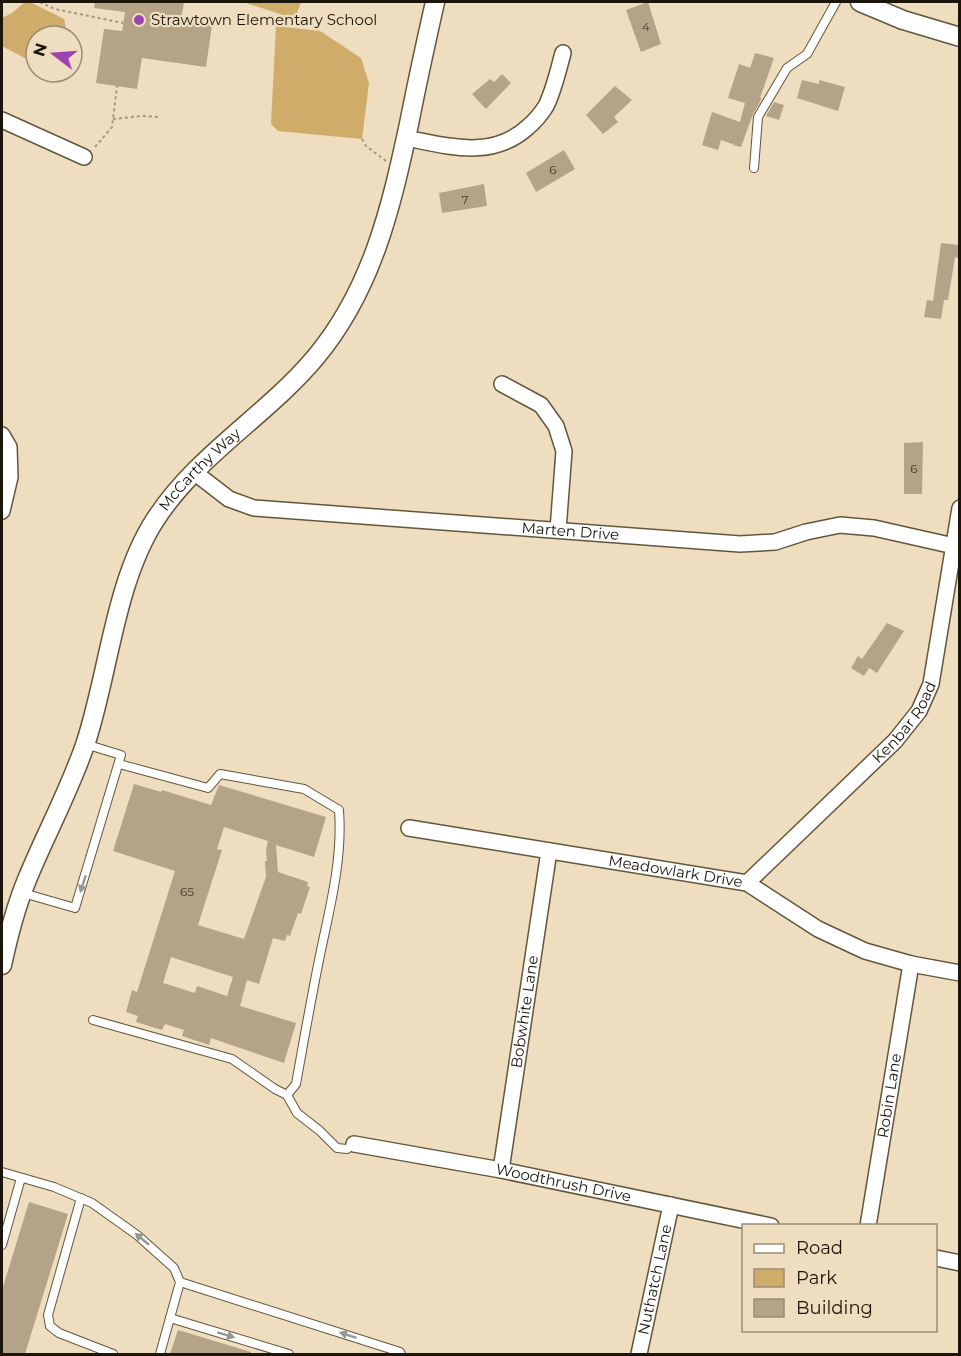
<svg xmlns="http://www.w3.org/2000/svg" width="961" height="1356" viewBox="0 0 961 1356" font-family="Montserrat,sans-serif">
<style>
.green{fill:#d0ac6b}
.building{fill:#b4a387;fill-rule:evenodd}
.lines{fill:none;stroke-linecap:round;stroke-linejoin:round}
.service-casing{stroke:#64563b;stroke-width:10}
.minor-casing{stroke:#64563b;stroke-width:18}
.tertiary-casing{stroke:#64563b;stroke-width:21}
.path{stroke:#a4977f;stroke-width:2;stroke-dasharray:3 3;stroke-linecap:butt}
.service{stroke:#fff;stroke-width:8}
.minor{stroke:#fff;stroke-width:15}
.tertiary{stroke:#fff;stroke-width:18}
.oneway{fill:#989691}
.poi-dot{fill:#9c44b0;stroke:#eeddbf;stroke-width:2}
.labels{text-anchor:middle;stroke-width:4.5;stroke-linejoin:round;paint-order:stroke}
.number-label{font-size:12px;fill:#413829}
.poi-label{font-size:15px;fill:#1b150a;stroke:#eeddbf;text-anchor:start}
.street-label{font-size:15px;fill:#1b150a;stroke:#eeddbf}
</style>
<rect width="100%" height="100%" fill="#eeddbf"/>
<g class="green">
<path d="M 25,2 L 30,2 L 64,19 L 67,32 L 64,36 L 36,36 L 36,64 L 2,46 L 2,18 L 12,13 Z"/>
<path d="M 243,2 L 301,2 L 295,19 Z"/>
<path d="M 276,26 L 320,31 L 361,58 L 369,83 L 362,139 L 278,131 L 271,124 Z"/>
</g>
<g class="building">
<path d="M 95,2 L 184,2 L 181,21 L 212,25 L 206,67 L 142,58 L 137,89 L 96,83 L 104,29 L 122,31 L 125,12 L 94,8 Z"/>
<path d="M 648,2 L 661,44 L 641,52 L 626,10 Z"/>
<path d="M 755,53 L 774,58 L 760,98 L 762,98 L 753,114 L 741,147 L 733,145 L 734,143 L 732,144 L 721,140 L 718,150 L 702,145 L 712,112 L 740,122 L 745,103 L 728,98 L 739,64 L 750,68 Z"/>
<path d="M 502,74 L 511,83 L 486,109 L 472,94 L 490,79 L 494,82 Z"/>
<path d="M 802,80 L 819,84 L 819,80 L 845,87 L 838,111 L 797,98 Z"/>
<path d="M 615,86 L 632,100 L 614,117 L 618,122 L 603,134 L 586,115 Z"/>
<path d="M 774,102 L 784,105 L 779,120 L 766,116 Z"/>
<path d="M 564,150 L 575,169 L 536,192 L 526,173 Z"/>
<path d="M 484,184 L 487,206 L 442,213 L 439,193 Z"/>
<path d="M 941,243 L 959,245 L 958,258 L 955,257 L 948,300 L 944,300 L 941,319 L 924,317 L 927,300 L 933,301 Z"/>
<path d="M 923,442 L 922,494 L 904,494 L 904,443 Z"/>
<path d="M 887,623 L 904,631 L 877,673 L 869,668 L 864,676 L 851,668 L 858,656 L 862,659 Z"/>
<path d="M 134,784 L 161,792 L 162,790 L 211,805 L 219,785 L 326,817 L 314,857 L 276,845 L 278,872 L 308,882 L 307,886 L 310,887 L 301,914 L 298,913 L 290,936 L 287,935 L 285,941 L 273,938 L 259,984 L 247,980 L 240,1006 L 296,1023 L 284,1063 L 211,1038 L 209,1045 L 182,1036 L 184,1030 L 165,1024 L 162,1030 L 136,1022 L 138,1016 L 126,1012 L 132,990 L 137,992 L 175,871 L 113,851 ZM 224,827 L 268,841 L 266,850 L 267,861 L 265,861 L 266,877 L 244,939 L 198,925 L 222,850 L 217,849 ZM 171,957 L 233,977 L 227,996 L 197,986 L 195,993 L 163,983 Z"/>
<path d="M 29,1202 L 68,1214 L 25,1354 L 2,1354 L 2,1290 Z"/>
<path d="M 178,1330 L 251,1352 L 251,1354 L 170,1354 Z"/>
</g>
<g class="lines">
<g class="service-casing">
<g id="service">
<path d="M 754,168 L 758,117 L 787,68 L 807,54 L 836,2"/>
<path d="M 23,893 L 75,908 L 121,755 L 85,744"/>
<path d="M 93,1020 L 232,1059 L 275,1089 L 287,1095 L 296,1084 C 303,1045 310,1005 318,965 C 328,914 343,863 339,810 L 304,789 L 220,774 L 208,788 L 119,764"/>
<path d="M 287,1095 L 297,1113 L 320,1131 L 337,1148 L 347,1149 L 354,1144"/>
<path d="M 2,1172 L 54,1187 L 92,1203 L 137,1235 L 174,1268 L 180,1282 L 160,1354"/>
<path d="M 81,1198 L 48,1315 L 50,1326 L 59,1333 L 113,1354"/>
<path d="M 2,1245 L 21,1178"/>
<path d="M 180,1282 L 400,1352 L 401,1354"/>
<path d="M 170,1318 L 289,1354"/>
</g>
</g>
<g class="minor-casing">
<g id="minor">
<path d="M 2,120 L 84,157"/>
<path d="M 406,138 C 448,146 492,160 528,127 C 535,121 541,114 546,106 C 554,90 558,71 563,53"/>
<path d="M 502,384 L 541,405 L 556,426 L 564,451 L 558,530"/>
<path d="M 2,435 L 9,447 L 10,477 L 2,511"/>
<path id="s1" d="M 194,472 L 229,499 L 254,508 L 740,544 L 775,542 L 806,532 L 840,525 L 874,528 L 954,546"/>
<path id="s2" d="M 409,828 L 747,883 L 818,929 L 865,951 L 911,964 L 960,973"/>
<path id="s3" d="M 747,883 L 895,741 L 919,711 L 931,684 L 960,508"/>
<path id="s4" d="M 354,1144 L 501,1170 L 771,1226"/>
<path id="s5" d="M 501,1170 L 549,851"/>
<path id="s6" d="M 868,1226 L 911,964"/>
<path d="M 936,1258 L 960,1263"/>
<path id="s7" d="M 639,1354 L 671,1205"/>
</g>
</g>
<g class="tertiary-casing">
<g id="tertiary">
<path d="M 860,2 L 903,20 L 960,37"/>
<path id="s8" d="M 2,965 C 8,937 15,909 26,882 C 45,835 70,790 86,742 C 109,671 115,582 155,520 C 197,455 266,416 315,358 C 372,290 391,208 409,124 C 417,83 426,42 435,2"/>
</g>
</g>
<g class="path">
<path d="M 40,2 L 55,9 L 123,23"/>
<path d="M 113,119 L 142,116 L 160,117"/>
<path d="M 362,139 L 366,146 L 386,161"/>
<path d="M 95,147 L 112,127 L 117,86"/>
</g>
<use href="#service" class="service"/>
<use href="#minor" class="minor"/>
<use href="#tertiary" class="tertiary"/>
</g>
<defs><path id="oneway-solid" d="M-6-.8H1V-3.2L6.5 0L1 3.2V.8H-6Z" transform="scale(1.5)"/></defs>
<g class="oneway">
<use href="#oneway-solid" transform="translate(83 884) rotate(108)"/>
<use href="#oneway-solid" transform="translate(142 1239) rotate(-140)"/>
<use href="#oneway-solid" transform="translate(226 1335) rotate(17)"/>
<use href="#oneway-solid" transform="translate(348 1335) rotate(-162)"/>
</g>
<circle class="poi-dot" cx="139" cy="20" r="6"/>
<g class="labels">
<g class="number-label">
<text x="646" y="31">4</text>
<text x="553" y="174">6</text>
<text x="465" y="204">7</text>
<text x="914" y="473">6</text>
<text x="187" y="896">65</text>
</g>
<g class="poi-label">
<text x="151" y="25">Strawtown Elementary School</text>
</g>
<g class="street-label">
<text dy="5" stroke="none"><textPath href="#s8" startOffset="540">McCarthy Way</textPath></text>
<text dy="5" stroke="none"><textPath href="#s1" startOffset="388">Marten Drive</textPath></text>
<text dy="5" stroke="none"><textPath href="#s3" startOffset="226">Kenbar Road</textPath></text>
<text dy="5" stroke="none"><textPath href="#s2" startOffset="270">Meadowlark Drive</textPath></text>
<text dy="5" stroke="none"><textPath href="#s5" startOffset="160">Bobwhite Lane</textPath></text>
<text dy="5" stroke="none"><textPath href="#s6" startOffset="132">Robin Lane</textPath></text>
<text dy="5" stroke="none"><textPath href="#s4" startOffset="213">Woodthrush Drive</textPath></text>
<text dy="5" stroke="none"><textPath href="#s7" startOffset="76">Nuthatch Lane</textPath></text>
</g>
</g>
<rect width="961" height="1356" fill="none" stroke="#1b150a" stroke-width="6"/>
<rect x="742" y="1224" width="195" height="108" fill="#eeddbf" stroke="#9a8d77" stroke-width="1.5"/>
<rect x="754" y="1244" width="30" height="9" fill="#ffffff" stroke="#9a8d77" stroke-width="1.5"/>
<text x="796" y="1254" font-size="18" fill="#1b150a">Road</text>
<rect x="754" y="1269" width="30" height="18" fill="#d0ac6b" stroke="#9a8d77" stroke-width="1.5"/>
<text x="796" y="1284" font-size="18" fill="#1b150a">Park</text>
<rect x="754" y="1299" width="30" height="18" fill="#b4a387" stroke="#9a8d77" stroke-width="1.5"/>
<text x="796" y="1314" font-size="18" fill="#1b150a">Building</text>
<g transform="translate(54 54) rotate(287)"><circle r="28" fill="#eeddbf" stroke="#9a8d77" stroke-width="1.5"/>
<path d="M0-4.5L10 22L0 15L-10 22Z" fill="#9c44b0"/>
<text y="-9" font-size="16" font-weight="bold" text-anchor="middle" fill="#1b150a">N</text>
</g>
</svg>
